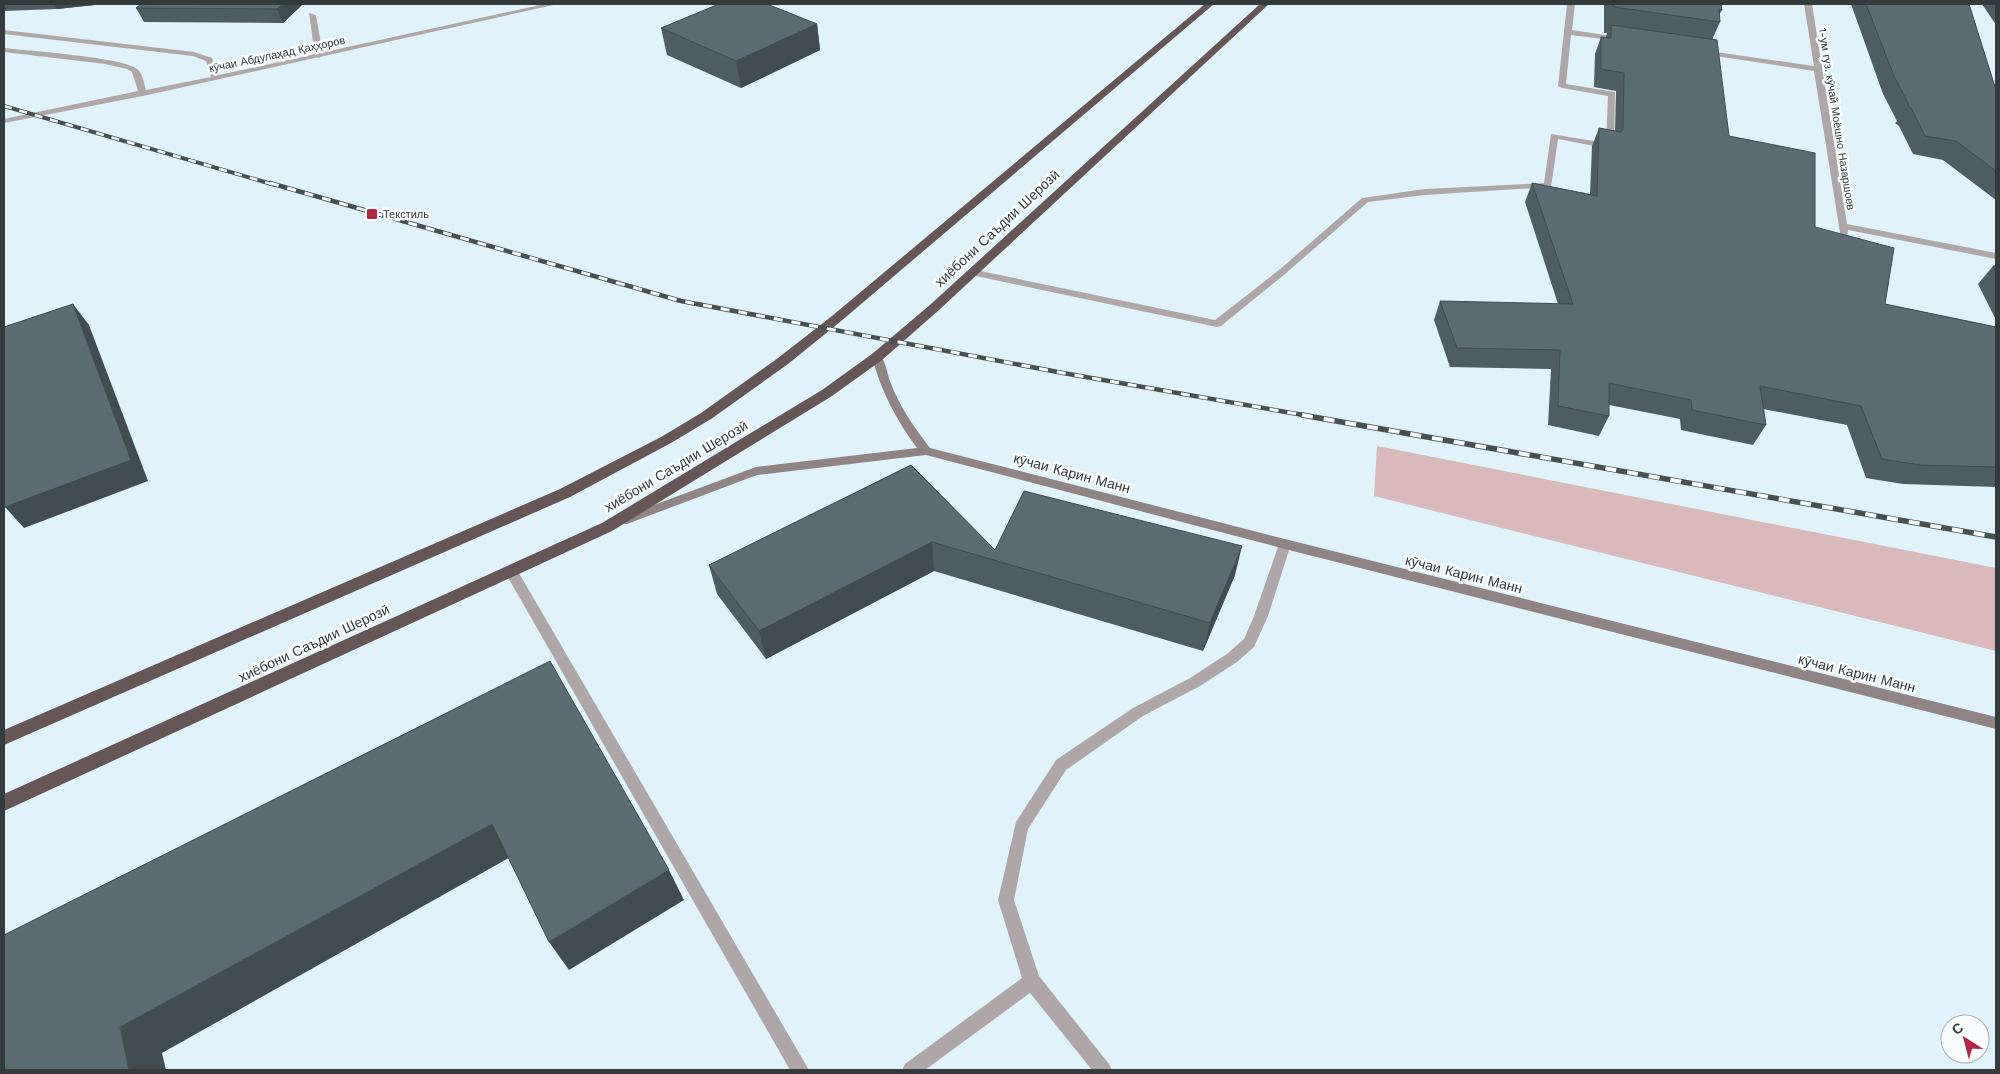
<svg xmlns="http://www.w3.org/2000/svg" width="2000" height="1074" viewBox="0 0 2000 1074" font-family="'Work Sans',sans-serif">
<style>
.green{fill:#d9b9ba}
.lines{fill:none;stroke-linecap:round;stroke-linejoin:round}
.lane{fill:#afa7a7;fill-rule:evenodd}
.street{fill:#afa7a7;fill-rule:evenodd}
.secondary{fill:#908484;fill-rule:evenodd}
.highway{fill:#665656;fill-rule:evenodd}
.rail-far2-casing{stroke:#475052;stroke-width:4}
.rail-far1-casing{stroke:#475052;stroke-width:4.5}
.rail-casing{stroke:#475052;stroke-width:5.5}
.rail-far2{stroke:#f9fdfe;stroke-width:2.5;stroke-dasharray:8;stroke-linecap:butt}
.rail-far1{stroke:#f9fdfe;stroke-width:3;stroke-dasharray:9;stroke-linecap:butt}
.rail{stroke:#f9fdfe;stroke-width:4;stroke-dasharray:11;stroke-linecap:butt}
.wall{fill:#4e5d62}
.shaded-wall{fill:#404c50}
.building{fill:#5b6c72;stroke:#404c50}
.poi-dot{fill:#b82645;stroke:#f9fdfe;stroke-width:2}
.labels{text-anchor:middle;stroke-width:5;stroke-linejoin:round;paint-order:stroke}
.far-street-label{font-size:11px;fill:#333b3d;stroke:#f9fdfe}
.far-poi-label{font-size:11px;fill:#333b3d;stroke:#f9fdfe;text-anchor:start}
.street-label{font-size:14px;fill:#333b3d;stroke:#f9fdfe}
</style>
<rect width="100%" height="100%" fill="#e0f3fa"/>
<path class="green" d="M 1377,446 L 1996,568 L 1996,651 L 1374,496 Z"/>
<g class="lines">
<g class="lane">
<path d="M 309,13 L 316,15 L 323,56 L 319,58 L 315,56 Z"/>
<path d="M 1285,539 L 1289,541 L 1291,544 L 1268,616 L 1254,647 L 1237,662 L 1200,686 L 1143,716 L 1066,770 L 1028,829 L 1014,900 L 1039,976 L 1109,1064 L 1112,1070 L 1092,1070 L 1030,993 L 925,1070 L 902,1070 L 905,1064 L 1022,978 L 998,900 L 1016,822 L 1056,760 L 1133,708 L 1190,678 L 1227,654 L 1244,639 L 1254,616 L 1279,544 L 1281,541 Z"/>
</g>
<g class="street">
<path d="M 545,4 L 558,4 L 143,96 L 4,123 L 4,119 L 138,91 L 132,72 L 127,69 L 105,64 L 4,52 L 4,48 C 28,51 123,57 137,69 C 143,73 144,84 146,90 L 211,77 L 206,61 L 193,56 L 4,34 L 4,30 L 194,52 L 212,58 L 219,75 Z"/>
<path d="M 1567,4 L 1575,4 L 1572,30 L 1618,37 L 1622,39 L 1618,41 L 1571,35 L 1566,84 L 1615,92 L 1614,146 L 1610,149 L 1558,139 L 1551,187 L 1425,195 L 1368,202 L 1285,274 L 1221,326 L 1217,327 L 971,275 L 966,272 L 971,269 L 1215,320 L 1279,270 L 1362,198 L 1425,189 L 1544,183 L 1551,134 L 1606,143 L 1608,96 L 1562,88 L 1558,86 Z"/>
<path d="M 1804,4 L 1812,4 L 1847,224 L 1996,253 L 1996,259 L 1848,230 L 1847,239 L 1841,239 L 1814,71 L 1702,54 L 1698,52 L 1702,50 L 1814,66 Z"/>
<path d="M 511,566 L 516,568 L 809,1070 L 790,1070 L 506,574 L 505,571 L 506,568 Z"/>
</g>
<path class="secondary" d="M 877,354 C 885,356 887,373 890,381 C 899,406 914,427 930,448 L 1285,539 L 1996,717 L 1996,729 L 1285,549 L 926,455 L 757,475 L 627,524 L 619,524 L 617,521 L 619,518 L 756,467 L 917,448 C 896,420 881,391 872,357 Z"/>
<g class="highway">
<path d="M 1205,4 L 1214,4 L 840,322 L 788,364 L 711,419 L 671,443 L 570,497 L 4,745 L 4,730 L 560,489 L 661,437 L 701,413 L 778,358 L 832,316 Z"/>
<path d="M 1260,4 L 1269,4 L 939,310 L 882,360 L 832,396 L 612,531 L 4,811 L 4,794 L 602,523 L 822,390 L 872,354 L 931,304 Z"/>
</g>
<g class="rail-far2-casing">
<path id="rail-far2" d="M 4,106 L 275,185"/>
</g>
<g class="rail-far1-casing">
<path id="rail-far1" d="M 270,183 L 681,301 L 1063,373 L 1309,416"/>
</g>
<g class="rail-casing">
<path id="rail" d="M 1302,415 L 1996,537"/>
</g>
<use href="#rail-far2" class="rail-far2"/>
<use href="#rail-far1" class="rail-far1"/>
<use href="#rail" class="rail"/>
</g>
<g class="wall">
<path d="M 4,4 L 104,4 L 57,9 L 4,11 Z"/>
<path d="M 303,4 L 283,23 L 144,22 L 136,8 Z"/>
<path d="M 1604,4 L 1721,4 L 1722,10 L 1719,15 L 1720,22 L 1712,40 L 1729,136 L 1815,227 L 1885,304 L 1996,327 L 1996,487 L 1903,484 L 1866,478 L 1847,425 L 1763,409 L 1766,425 L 1753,445 L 1681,430 L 1680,419 L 1609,405 L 1609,416 L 1599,436 L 1548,425 L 1551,369 L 1450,367 L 1434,320 L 1440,301 L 1558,304 L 1525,202 L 1532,183 L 1590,194 L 1592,146 L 1599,128 L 1615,131 L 1616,91 L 1594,87 L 1595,54 L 1601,37 L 1606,37 L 1607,33 L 1604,33 Z"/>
<path d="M 1851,4 L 1969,4 L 1996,90 L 1996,200 L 1943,160 L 1913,154 L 1899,126 L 1895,123 L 1897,121 L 1883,94 Z"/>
<path d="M 1982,4 L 1996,4 L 1996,25 Z"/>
<path d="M 817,24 L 820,50 L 741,88 L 667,55 L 661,28 Z"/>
<path d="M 1993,266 L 1996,266 L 1996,320 L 1978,284 Z"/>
<path d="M 911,465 L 995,550 L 1235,575 L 1203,651 L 934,571 L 766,659 L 717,594 L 709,565 Z"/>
</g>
<g class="shaded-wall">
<path d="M 54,4 L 104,4 L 57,9 Z"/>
<path d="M 283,4 L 303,4 L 283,23 L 277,9 Z"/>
<path d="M 817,24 L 820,50 L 741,88 L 736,61 Z"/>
<path d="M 73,304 L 89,325 L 148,481 L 24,528 L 5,507 Z"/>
<path d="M 932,542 L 934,571 L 766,659 L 759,631 Z"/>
<path d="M 1242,546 L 1235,575 L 1203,651 L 1210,623 Z"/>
<path d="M 492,824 L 514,855 L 162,1053 L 166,1070 L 129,1070 L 120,1027 Z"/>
<path d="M 669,870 L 684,900 L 569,970 L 549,942 Z"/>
</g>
<g class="building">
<path d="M 141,4 L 283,4 L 277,9 L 136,8 Z"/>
<path d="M 719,4 L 767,4 L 817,24 L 736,61 L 661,28 Z"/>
<path d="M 1614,4 L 1721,4 L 1722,10 L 1719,9 L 1720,22 L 1614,7 Z"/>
<path d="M 1866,4 L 1969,4 L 1996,90 L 1996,171 L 1956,141 L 1925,136 L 1911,108 L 1907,105 L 1909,105 L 1894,76 Z"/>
<path d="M 1611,25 L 1717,40 L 1729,136 L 1815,153 L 1815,227 L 1894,248 L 1885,304 L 1996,327 L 1996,467 L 1920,465 L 1882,459 L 1861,406 L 1760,386 L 1766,425 L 1692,410 L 1691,400 L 1609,383 L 1609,416 L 1558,406 L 1560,350 L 1457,348 L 1440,301 L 1573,304 L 1532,183 L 1597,196 L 1599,128 L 1621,132 L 1623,130 L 1624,73 L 1601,69 L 1601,37 L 1611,38 Z"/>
<path d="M 1993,266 L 1996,266 L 1996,272 Z"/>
<path d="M 73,304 L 131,460 L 5,507 L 4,503 L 4,327 Z"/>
<path d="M 911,465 L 995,550 L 1024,491 L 1242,546 L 1210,623 L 932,542 L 759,631 L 709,565 Z"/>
<path d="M 550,661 L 669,870 L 549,942 L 492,824 L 120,1027 L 129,1070 L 4,1070 L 4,935 Z"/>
</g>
<rect class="poi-dot" x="366" y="208" width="12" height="12" rx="2.5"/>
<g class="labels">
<g class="far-street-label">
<text transform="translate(277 54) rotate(-12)" y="4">кӯчаи Абдулаҳад Қаҳҳоров</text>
<text transform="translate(1837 119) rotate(81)" y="4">1-ум гуз. кӯчай Моёшно Назаршоев</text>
</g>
<g class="far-poi-label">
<text x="383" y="218">Текстиль</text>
</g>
<g class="street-label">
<text transform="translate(997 228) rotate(-43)" y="5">хиёбони Саъдии Шерозӣ</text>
<text transform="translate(676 466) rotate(-31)" y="5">хиёбони Саъдии Шерозӣ</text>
<text transform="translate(1072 473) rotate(15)" y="5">кӯчаи Карин Манн</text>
<text transform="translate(1464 574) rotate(14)" y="5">кӯчаи Карин Манн</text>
<text transform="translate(314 643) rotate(-25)" y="5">хиёбони Саъдии Шерозӣ</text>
<text transform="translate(1857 673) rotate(14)" y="5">кӯчаи Карин Манн</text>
</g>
</g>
<rect width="2000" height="1074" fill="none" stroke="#333b3d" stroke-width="10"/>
<g transform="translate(1965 1039) rotate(324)"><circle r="24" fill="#f9fdfe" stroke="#aaafb1"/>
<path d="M0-4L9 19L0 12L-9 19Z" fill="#b82645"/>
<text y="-8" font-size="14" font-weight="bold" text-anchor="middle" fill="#333b3d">С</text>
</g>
</svg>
